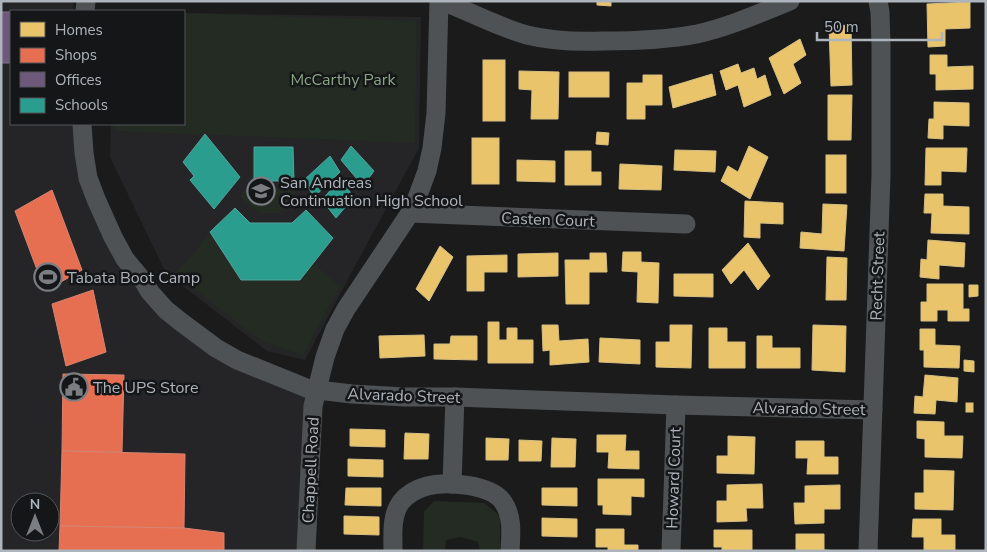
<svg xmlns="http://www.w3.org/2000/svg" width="987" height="552" viewBox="0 0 987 552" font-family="'Nunito Sans',sans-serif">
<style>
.built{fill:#252527;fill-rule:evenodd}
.green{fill:#232b23}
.homes{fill:#e9c46a;stroke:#d7bf82}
.shops{fill:#e76f51;stroke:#d68471}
.offices{fill:#6d597a;stroke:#80748e}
.schools{fill:#2a9d8f;stroke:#51a49c}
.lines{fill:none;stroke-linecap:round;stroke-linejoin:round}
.minor{stroke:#4f5254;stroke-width:19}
.labels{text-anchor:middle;stroke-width:5;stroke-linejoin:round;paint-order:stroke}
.park-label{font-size:16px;fill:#89a586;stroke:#151618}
.poi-label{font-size:16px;fill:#adb4bb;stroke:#151618;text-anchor:start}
.street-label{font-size:16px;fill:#adb4bb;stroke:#151618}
</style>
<rect width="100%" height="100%" fill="#1b1b1b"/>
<g class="built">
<path d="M 1,1 L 71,1 L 73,3 L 74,11 L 11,11 L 11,124 L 82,124 L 96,199 L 164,315 L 309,389 L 299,551 L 1,551 ZM 20,502 L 50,502 L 50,532 L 20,532 Z"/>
<path d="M 184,13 L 421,17 L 419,148 L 355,266 L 305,360 L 267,351 L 166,273 L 110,157 L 111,124 L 184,124 Z"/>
</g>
<g class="green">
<path d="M 184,13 L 417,21 L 415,143 L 114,131 L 115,124 L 184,124 Z"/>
<path d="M 246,187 L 288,188 L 296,193 L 281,213 L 260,213 L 240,197 Z"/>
<path d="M 210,232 L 313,263 L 340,286 L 303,355 L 263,342 L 174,274 L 199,247 Z"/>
<path d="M 434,501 L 484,503 L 500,516 L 500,551 L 480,551 L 478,542 L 461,537 L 446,540 L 445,551 L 423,551 L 424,512 Z"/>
</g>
<g class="homes">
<path d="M 597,1 L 611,1 L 611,6 L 597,5 Z"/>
<path d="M 970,2 L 970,28 L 945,29 L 945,46 L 928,47 L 927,4 Z"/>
<path d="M 851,25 L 852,85 L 831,86 L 829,26 Z"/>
<path d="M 800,39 L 806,55 L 793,64 L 801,83 L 784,94 L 769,58 Z"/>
<path d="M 930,55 L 947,55 L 947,67 L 973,66 L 973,89 L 936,90 L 936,74 L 930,74 Z"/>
<rect x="483" y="60" width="22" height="61"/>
<path d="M 738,64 L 741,73 L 754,68 L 757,79 L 765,75 L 771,95 L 744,107 L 738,85 L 726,90 L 720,71 Z"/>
<path d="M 519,71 L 559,72 L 558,119 L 531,119 L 532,90 L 519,89 Z"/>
<rect x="569" y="72" width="40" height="25"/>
<path d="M 712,74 L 716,95 L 673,108 L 669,87 Z"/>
<path d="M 643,75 L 662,75 L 662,105 L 645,105 L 645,119 L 627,119 L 627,83 L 643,83 Z"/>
<path d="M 828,95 L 852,95 L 851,140 L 828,140 Z"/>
<path d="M 934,102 L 969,103 L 969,126 L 943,125 L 943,139 L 928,138 L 929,119 L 934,119 Z"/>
<path d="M 597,132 L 609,133 L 608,145 L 596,144 Z"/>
<rect x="472" y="138" width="27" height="46"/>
<path d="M 749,146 L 768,157 L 750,199 L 721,181 L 728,166 L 738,172 Z"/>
<path d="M 926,148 L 967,148 L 966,172 L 941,171 L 941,185 L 925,185 Z"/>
<path d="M 675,150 L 716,151 L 715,172 L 674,170 Z"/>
<path d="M 565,151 L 591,151 L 591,172 L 601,172 L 601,185 L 565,185 Z"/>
<rect x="826" y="155" width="20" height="38"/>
<path d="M 517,160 L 555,161 L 555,182 L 517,181 Z"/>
<path d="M 620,164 L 662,166 L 661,190 L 619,189 Z"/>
<path d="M 925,194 L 943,194 L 943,206 L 969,207 L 969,234 L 931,233 L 932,213 L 924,213 Z"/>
<path d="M 745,201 L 783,203 L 783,224 L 760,223 L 760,238 L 744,237 Z"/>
<path d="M 823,204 L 847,205 L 844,251 L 800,248 L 801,232 L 822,234 Z"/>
<path d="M 928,240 L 965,243 L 964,267 L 939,265 L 939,279 L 920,277 L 921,259 L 927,260 Z"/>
<path d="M 748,243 L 770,276 L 758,290 L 744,270 L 731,284 L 722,270 Z"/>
<path d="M 440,246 L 453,257 L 429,301 L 416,289 Z"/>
<path d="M 623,252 L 641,252 L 641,262 L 659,263 L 658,303 L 637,302 L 638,272 L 622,271 Z"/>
<path d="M 558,253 L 558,276 L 518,277 L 518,254 Z"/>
<path d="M 590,253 L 606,253 L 607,272 L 589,272 L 589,304 L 566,304 L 565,260 L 590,260 Z"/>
<path d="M 507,255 L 507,272 L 484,272 L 484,291 L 467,291 L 467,256 Z"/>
<path d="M 827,257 L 847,258 L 846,300 L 826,300 Z"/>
<path d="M 674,274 L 713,274 L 713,297 L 674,296 Z"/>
<path d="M 927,284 L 963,284 L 963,309 L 969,309 L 969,321 L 948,321 L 948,310 L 937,310 L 937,321 L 921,321 L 921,302 L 927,302 Z"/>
<path d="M 969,285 L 978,285 L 978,296 L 969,297 Z"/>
<path d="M 488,322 L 499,322 L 499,340 L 507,340 L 507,328 L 517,328 L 517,340 L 533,340 L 533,363 L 488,363 Z"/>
<path d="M 542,325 L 558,325 L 559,341 L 588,339 L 589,362 L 550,365 L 550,350 L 543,351 Z"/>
<path d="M 670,325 L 692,325 L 691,368 L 656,367 L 656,342 L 670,342 Z"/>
<path d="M 813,325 L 846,326 L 845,372 L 812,370 Z"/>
<path d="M 709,328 L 727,328 L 727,342 L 745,342 L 745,368 L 709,368 Z"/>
<path d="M 920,329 L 935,329 L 935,345 L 960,346 L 959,368 L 924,367 L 924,350 L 920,350 Z"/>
<path d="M 424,335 L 425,356 L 380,358 L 379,336 Z"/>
<path d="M 451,336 L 477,336 L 477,360 L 434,359 L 434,344 L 450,344 Z"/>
<path d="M 757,336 L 772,336 L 772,348 L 800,348 L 800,368 L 757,368 Z"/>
<path d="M 600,338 L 640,340 L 640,364 L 599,362 Z"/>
<path d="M 964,360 L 974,361 L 974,372 L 964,371 Z"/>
<path d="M 925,375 L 958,378 L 957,402 L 936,400 L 935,414 L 914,413 L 915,396 L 923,397 Z"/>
<rect x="966" y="403" width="7" height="9"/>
<path d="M 917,421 L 944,422 L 944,436 L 963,436 L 962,458 L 925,457 L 925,439 L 917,438 Z"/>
<path d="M 350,429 L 385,430 L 385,447 L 350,446 Z"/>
<path d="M 405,433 L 429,434 L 428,459 L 404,459 Z"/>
<path d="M 597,435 L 626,435 L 625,451 L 639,451 L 639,469 L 608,468 L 609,452 L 597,452 Z"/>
<path d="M 728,436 L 755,437 L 754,474 L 717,473 L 717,456 L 728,456 Z"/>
<path d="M 486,438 L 509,439 L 508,460 L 486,460 Z"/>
<path d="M 552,438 L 576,439 L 575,467 L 551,467 Z"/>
<path d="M 519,440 L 542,441 L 541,461 L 519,461 Z"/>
<path d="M 796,441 L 824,441 L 824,457 L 838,457 L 838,474 L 807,474 L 808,458 L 796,458 Z"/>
<path d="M 348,459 L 383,460 L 383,477 L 348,476 Z"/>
<path d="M 924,470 L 954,471 L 953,510 L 915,509 L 915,493 L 924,493 Z"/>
<path d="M 598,479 L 644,479 L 644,497 L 631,496 L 631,515 L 603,514 L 603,505 L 598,505 Z"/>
<path d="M 762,484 L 763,508 L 746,508 L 747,521 L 717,522 L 717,501 L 727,501 L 727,485 Z"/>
<path d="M 840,485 L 840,509 L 824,509 L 824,523 L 795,524 L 794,503 L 805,503 L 805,486 Z"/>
<path d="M 346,488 L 381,488 L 381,506 L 345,505 Z"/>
<path d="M 542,488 L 577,488 L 577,506 L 542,505 Z"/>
<path d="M 344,516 L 379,517 L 379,535 L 344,534 Z"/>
<path d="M 542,518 L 577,519 L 577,537 L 542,536 Z"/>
<path d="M 913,519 L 941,519 L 941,535 L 955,535 L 955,551 L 924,551 L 924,537 L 912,537 Z"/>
<path d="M 596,529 L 624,529 L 624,545 L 638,545 L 638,551 L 608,551 L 608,547 L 596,547 Z"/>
<path d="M 714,530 L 752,530 L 752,551 L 722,551 L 722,547 L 714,547 Z"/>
<path d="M 796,534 L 824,534 L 824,550 L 838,551 L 796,551 Z"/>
</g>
<g class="shops">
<path d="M 52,190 L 82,270 L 45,291 L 15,211 Z"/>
<path d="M 93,290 L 106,352 L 66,366 L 52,304 Z"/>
<path d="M 63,374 L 124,375 L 122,452 L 62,451 Z"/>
<path d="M 62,451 L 185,454 L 184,528 L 60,526 Z"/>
<path d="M 60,526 L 184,528 L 224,533 L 224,551 L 59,551 Z"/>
</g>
<rect class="offices" x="1" y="12" width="10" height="51"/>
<g class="schools">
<path d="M 205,134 L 240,177 L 214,209 L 190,180 L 194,176 L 183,162 Z"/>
<path d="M 351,146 L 374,171 L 363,186 L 341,160 Z"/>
<path d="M 254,147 L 293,147 L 294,181 L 254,181 Z"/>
<path d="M 330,156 L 340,172 L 314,197 L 304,180 Z"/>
<path d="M 340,179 L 354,197 L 336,218 L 322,200 Z"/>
<path d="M 235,208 L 250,223 L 292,223 L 306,210 L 333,238 L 300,280 L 241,280 L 210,232 Z"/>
</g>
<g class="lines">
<g class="minor">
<path d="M 442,1 C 471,12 498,27 527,35 C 551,41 578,42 603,41 C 634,41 666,40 697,34 C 729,27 760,13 790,1"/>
<path d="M 85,11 L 86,1"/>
<path d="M 82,124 L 84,153 L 88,178 L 96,199 L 113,237 L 125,259 L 144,282 L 150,292 L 166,310 L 181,322 L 216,348 L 237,360 L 309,389 L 352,394 L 405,397 L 455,397 L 676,405 L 873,410"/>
<path d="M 410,213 L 686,224"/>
<path d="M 452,484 L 455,397"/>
<path d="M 306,551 L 313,406 L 325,357 L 335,329 L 346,309 L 410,213 L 417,198 L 427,171 L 432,148 L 436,113 L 439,1"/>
<path d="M 393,551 C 393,535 391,515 401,502 C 408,493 416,489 427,486 C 446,481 491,484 503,502 C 513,516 511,534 510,551"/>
<path d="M 671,551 L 676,405"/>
<path d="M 868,551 L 881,175 L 881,45 L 880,12 L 878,1"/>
</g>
</g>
<defs>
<g id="school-ring" transform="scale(1.4375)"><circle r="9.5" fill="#151618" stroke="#7a7e83" stroke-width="1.5"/><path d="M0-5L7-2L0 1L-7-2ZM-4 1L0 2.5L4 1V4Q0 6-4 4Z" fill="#7a7e83"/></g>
<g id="stadium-ring" transform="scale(1.4375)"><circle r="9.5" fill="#151618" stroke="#7a7e83" stroke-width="1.5"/><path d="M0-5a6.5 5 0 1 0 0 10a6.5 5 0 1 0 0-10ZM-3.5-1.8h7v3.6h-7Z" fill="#7a7e83"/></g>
<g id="civic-ring" transform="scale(1.4375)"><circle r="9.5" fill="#151618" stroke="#7a7e83" stroke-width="1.5"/><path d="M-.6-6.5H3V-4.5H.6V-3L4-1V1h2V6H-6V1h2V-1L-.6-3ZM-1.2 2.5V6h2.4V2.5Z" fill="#7a7e83"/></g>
</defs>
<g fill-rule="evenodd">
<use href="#school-ring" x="261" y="191"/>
<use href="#stadium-ring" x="48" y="277"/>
<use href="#civic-ring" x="74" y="387"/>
</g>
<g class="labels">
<g class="park-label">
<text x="343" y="85">McCarthy Park</text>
</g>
<g class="poi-label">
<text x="280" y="188">San Andreas<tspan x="280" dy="18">Continuation High School</tspan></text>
<text x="67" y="283">Tabata Boot Camp</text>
<text x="93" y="393">The UPS Store</text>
</g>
<g class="street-label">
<text transform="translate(548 219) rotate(2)" y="6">Casten Court</text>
<text transform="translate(877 276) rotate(-88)" y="6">Recht Street</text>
<text transform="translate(404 395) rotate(2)" y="6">Alvarado Street</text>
<text transform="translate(809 408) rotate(1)" y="6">Alvarado Street</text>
<text transform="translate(310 470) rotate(-87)" y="6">Chappell Road</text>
<text transform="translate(673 478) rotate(-88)" y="6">Howard Court</text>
</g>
</g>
<rect width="987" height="552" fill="none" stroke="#adb4bb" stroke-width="5"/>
<rect x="10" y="10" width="175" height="115" fill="#151618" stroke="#525559"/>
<rect x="20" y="22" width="25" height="15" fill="#e9c46a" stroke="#525559"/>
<text x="55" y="35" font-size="15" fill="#adb4bb">Homes</text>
<rect x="20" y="48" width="25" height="15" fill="#e76f51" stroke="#525559"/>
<text x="55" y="60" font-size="15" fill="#adb4bb">Shops</text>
<rect x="20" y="72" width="25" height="15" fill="#6d597a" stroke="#525559"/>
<text x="55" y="85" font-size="15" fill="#adb4bb">Offices</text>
<rect x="20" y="98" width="25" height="15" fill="#2a9d8f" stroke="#525559"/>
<text x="55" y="110" font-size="15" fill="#adb4bb">Schools</text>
<g transform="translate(35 517)"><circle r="24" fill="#151618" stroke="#525559"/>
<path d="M0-4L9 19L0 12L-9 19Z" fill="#7a7e83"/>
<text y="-8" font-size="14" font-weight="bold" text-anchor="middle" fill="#adb4bb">N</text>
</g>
<path d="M817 32v8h125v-8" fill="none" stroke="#adb4bb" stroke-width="2.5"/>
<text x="824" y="32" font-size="15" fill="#adb4bb" stroke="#151618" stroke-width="4" paint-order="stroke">50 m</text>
</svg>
